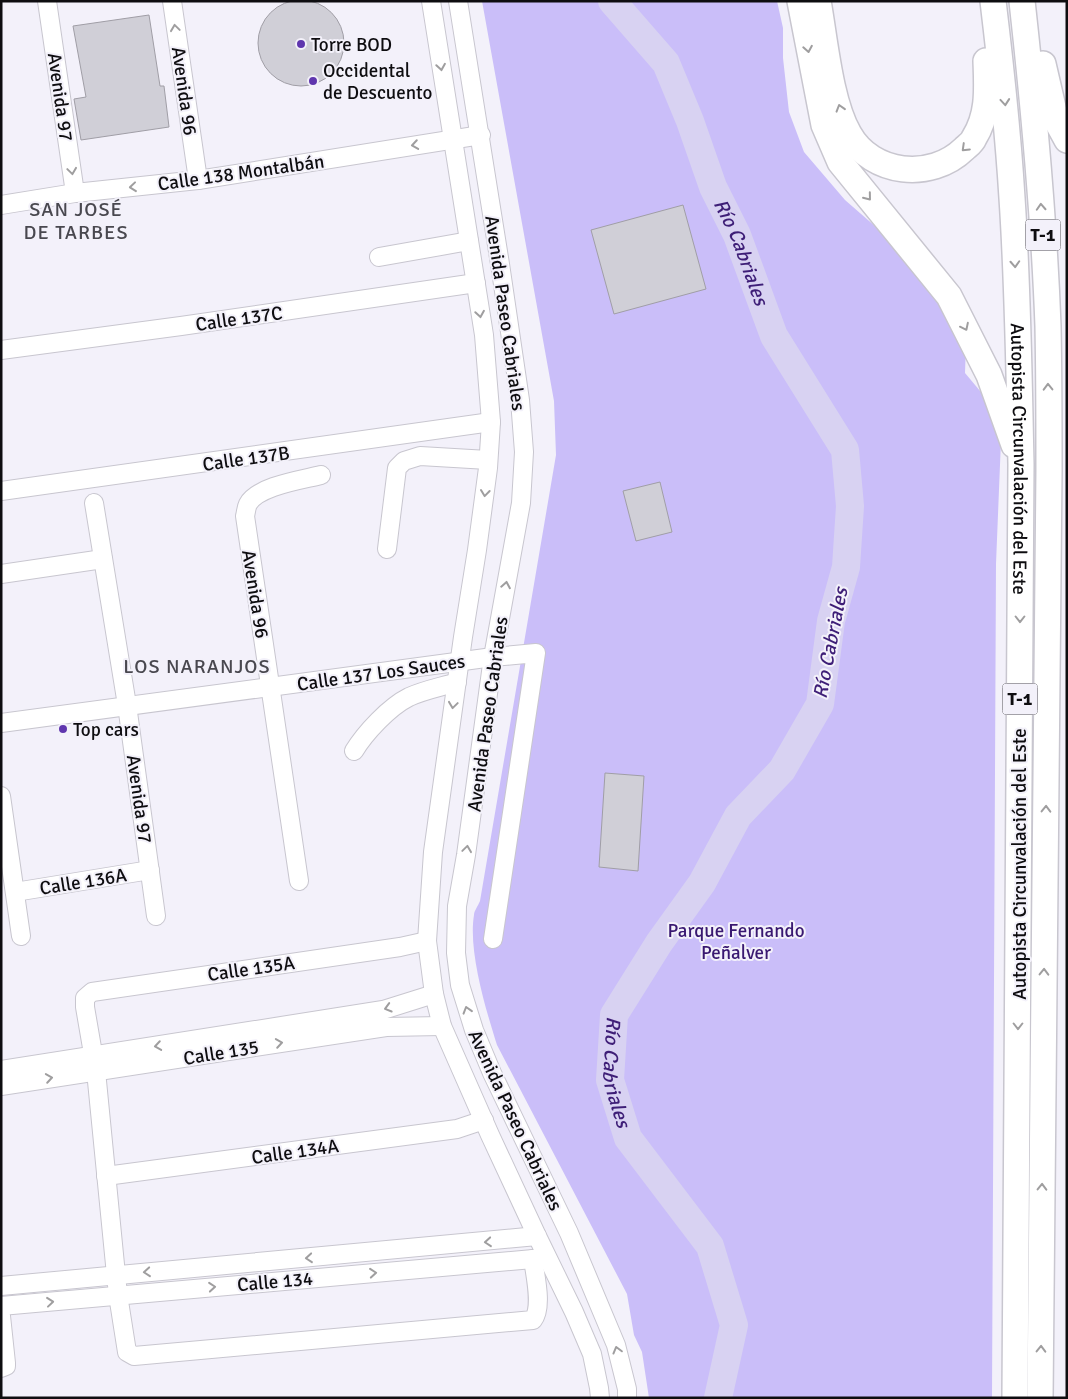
<svg xmlns="http://www.w3.org/2000/svg" width="1068" height="1399" viewBox="0 0 1068 1399" font-family="Signika,sans-serif">
<style>
.green{fill:#cabef9}
.lines{fill:none;stroke-linecap:round;stroke-linejoin:round}
.river{stroke:#d8d2f2;stroke-width:28}
.building{fill:#d0cfd7;stroke:#a09ea6}
.minor-casing{stroke:#c8c6cf;stroke-width:20}
.highway-casing{stroke:#c8c6cf;stroke-width:28}
.minor{stroke:#fff;stroke-width:18}
.highway{stroke:#fff;stroke-width:25}
.oneway{stroke:#9f9e9f}
.poi-dot{fill:#5f36ae;stroke:#f3f1fa;stroke-width:2}
.labels{text-anchor:middle;stroke-width:4;stroke-linejoin:round;paint-order:stroke}
.shield{fill:#f3f1fa;stroke:#535156;stroke-width:1}
.shield-label{font-size:18px;font-weight:bold;fill:#0e0d10}
.poi-label{font-size:19px;fill:#0e0d10;stroke:#f3f1fa;text-anchor:start}
.street-label{font-size:19px;fill:#0e0d10;stroke:#f3f1fa}
.park-label{font-size:19px;fill:#391871;stroke:#f3f1fa}
.neighbourhood-label{font-size:20px;letter-spacing:1px;fill:#49484f;stroke:#f3f1fa}
.water-label{font-size:20px;font-style:italic;fill:#3e1e77;stroke:#f3f1fa}
</style>
<rect width="100%" height="100%" fill="#f3f1fa"/>
<path class="green" d="M 482,1 L 777,1 L 783,28 L 783,58 L 789,112 L 804,152 L 845,200 L 899,247 L 923,277 L 966,343 L 965,373 L 996,410 L 1001,440 L 996,564 L 992,1398 L 649,1398 L 642,1352 L 634,1335 L 627,1294 L 497,1045 C 486,1010 468,951 474,915 C 474,911 478,906 480,901 L 556,455 L 554,401 Z"/>
<g class="lines">
<path class="river" id="s1" d="M 612,1 L 666,63 L 690,121 L 713,187 L 737,235 L 774,336 L 845,450 L 850,506 L 846,567 L 831,621 L 820,704 L 782,770 L 738,816 L 702,883 L 659,943 L 614,1015 L 610,1080 L 628,1138 L 710,1246 L 734,1325 L 718,1398"/>
</g>
<g class="building">
<circle cx="301" cy="43" r="43"/>
<path d="M 149,15 L 160,86 L 164,86 L 169,127 L 81,140 L 74,99 L 86,97 L 73,26 Z"/>
<path d="M 683,205 L 706,289 L 614,314 L 591,230 Z"/>
<path d="M 660,482 L 672,532 L 636,541 L 623,491 Z"/>
<path d="M 605,773 L 644,776 L 638,871 L 599,867 Z"/>
</g>
<g class="lines">
<g class="minor-casing">
<g id="minor">
<path d="M 47,1 L 75,193"/>
<path d="M 172,1 L 198,180"/>
<path d="M 431,1 L 484,335 L 491,422 L 488,468 L 477,550 L 463,637 L 433,852 L 427,941 L 434,994 L 442,1026 L 490,1135 L 537,1236 L 574,1312 L 592,1354 L 599,1388 L 600,1398"/>
<path d="M 458,1 L 500,264 L 520,400 L 524,452 L 521,503 L 493,657 L 466,855 L 457,906 L 456,953 L 460,985 L 474,1030 L 492,1073 L 569,1233 L 616,1345 L 627,1389 L 627,1398"/>
<path d="M 1,205 L 75,193 L 198,180 L 481,135"/>
<path d="M 379,257 L 469,241"/>
<path d="M 1,350 L 181,326 L 476,283"/>
<path d="M 1,491 L 491,422"/>
<path d="M 94,503 L 127,705 L 156,916"/>
<path d="M 387,549 L 397,468 L 404,461 L 420,456 L 488,460"/>
<path d="M 1,574 L 103,559"/>
<path d="M 1,723 L 493,657 L 536,653 L 493,939"/>
<path d="M 354,751 C 365,733 389,707 409,697 C 424,690 441,687 457,682"/>
<path d="M 1,796 L 21,936"/>
<path d="M 299,881 L 245,516 C 246,513 246,508 248,504 C 258,486 301,480 321,475"/>
<path d="M 15,892 L 150,870"/>
<path d="M 427,941 L 400,947 L 92,992 L 85,998 L 85,1007 L 96,1071 L 118,1295 L 127,1352 L 134,1356 L 533,1320 C 543,1307 535,1275 533,1259"/>
<path d="M 1,1070 L 383,1010 L 434,994"/>
<path d="M 1,1086 L 386,1027 L 442,1026"/>
<path d="M 106,1176 L 457,1129 L 484,1120"/>
<path d="M 1,1286 L 537,1236"/>
<path d="M 1,1306 L 544,1258"/>
<path d="M 1,1316 L 6,1363 L 6,1366 L 1,1368"/>
</g>
</g>
<g class="highway-casing">
<g id="highway">
<path d="M 800,1 L 824,125 L 840,162 L 949,296 L 989,375 L 1014,445"/>
<path d="M 818,1 C 825,40 830,101 849,134 C 872,175 931,181 964,149 C 967,146 972,143 974,138 C 989,114 987,89 986,61"/>
<path id="s2" d="M 993,1 C 1001,67 1008,132 1012,198 C 1018,286 1019,375 1021,464 L 1015,1398"/>
<path d="M 1022,1 C 1034,109 1044,218 1048,326 C 1049,374 1049,422 1049,470 L 1040,1398"/>
<path d="M 1043,64 L 1056,120 L 1067,140"/>
</g>
</g>
<use href="#minor" class="minor"/>
<use href="#highway" class="highway"/>
</g>
<defs><path id="oneway-chevron" d="M-2-3.5L2.5 0L-2 3.5" fill="none" stroke-width="1.6" stroke-linecap="round" stroke-linejoin="round" transform="scale(1.25)"/></defs>
<g class="oneway">
<use href="#oneway-chevron" transform="translate(175 28) rotate(-98)"/>
<use href="#oneway-chevron" transform="translate(808 49) rotate(80)"/>
<use href="#oneway-chevron" transform="translate(441 67) rotate(81)"/>
<use href="#oneway-chevron" transform="translate(1005 102) rotate(85)"/>
<use href="#oneway-chevron" transform="translate(840 108) rotate(-107)"/>
<use href="#oneway-chevron" transform="translate(415 145) rotate(171)"/>
<use href="#oneway-chevron" transform="translate(965 148) rotate(136)"/>
<use href="#oneway-chevron" transform="translate(72 171) rotate(82)"/>
<use href="#oneway-chevron" transform="translate(133 187) rotate(174)"/>
<use href="#oneway-chevron" transform="translate(868 197) rotate(51)"/>
<use href="#oneway-chevron" transform="translate(1041 207) rotate(-93)"/>
<use href="#oneway-chevron" transform="translate(1015 264) rotate(87)"/>
<use href="#oneway-chevron" transform="translate(480 314) rotate(81)"/>
<use href="#oneway-chevron" transform="translate(965 327) rotate(64)"/>
<use href="#oneway-chevron" transform="translate(1048 387) rotate(-91)"/>
<use href="#oneway-chevron" transform="translate(485 493) rotate(97)"/>
<use href="#oneway-chevron" transform="translate(506 585) rotate(-80)"/>
<use href="#oneway-chevron" transform="translate(1020 619) rotate(90)"/>
<use href="#oneway-chevron" transform="translate(453 705) rotate(98)"/>
<use href="#oneway-chevron" transform="translate(1046 809) rotate(-89)"/>
<use href="#oneway-chevron" transform="translate(467 849) rotate(-82)"/>
<use href="#oneway-chevron" transform="translate(1044 972) rotate(-89)"/>
<use href="#oneway-chevron" transform="translate(388 1008) rotate(164)"/>
<use href="#oneway-chevron" transform="translate(467 1010) rotate(-107)"/>
<use href="#oneway-chevron" transform="translate(1018 1026) rotate(90)"/>
<use href="#oneway-chevron" transform="translate(279 1043) rotate(-9)"/>
<use href="#oneway-chevron" transform="translate(158 1046) rotate(171)"/>
<use href="#oneway-chevron" transform="translate(49 1078) rotate(-9)"/>
<use href="#oneway-chevron" transform="translate(1042 1187) rotate(-89)"/>
<use href="#oneway-chevron" transform="translate(488 1242) rotate(175)"/>
<use href="#oneway-chevron" transform="translate(309 1258) rotate(175)"/>
<use href="#oneway-chevron" transform="translate(147 1272) rotate(175)"/>
<use href="#oneway-chevron" transform="translate(373 1273) rotate(-5)"/>
<use href="#oneway-chevron" transform="translate(212 1287) rotate(-5)"/>
<use href="#oneway-chevron" transform="translate(50 1302) rotate(-6)"/>
<use href="#oneway-chevron" transform="translate(1041 1349) rotate(-89)"/>
<use href="#oneway-chevron" transform="translate(617 1350) rotate(-105)"/>
</g>
<g class="poi-dot">
<circle cx="301" cy="44" r="5"/>
<circle cx="313" cy="81" r="5"/>
<circle cx="63" cy="729" r="5"/>
</g>
<g class="labels">
<g class="shield">
<rect x="1025.5" y="219.5" width="35" height="31" rx="4"/>
<rect x="1002.5" y="683.5" width="35" height="31" rx="4"/>
</g>
<g class="shield-label">
<text x="1043" y="241">T-1</text>
<text x="1020" y="705">T-1</text>
</g>
<g class="poi-label">
<text x="311" y="51">Torre BOD</text>
<text x="323" y="77">Occidental<tspan x="323" dy="22">de Descuento</tspan></text>
<text x="73" y="736">Top cars</text>
</g>
<g class="street-label">
<text transform="translate(185 91) rotate(82)" y="7">Avenida 96</text>
<text transform="translate(61 97) rotate(82)" y="7">Avenida 97</text>
<text transform="translate(241 172) rotate(-8)" y="7">Calle 138 Montalbán</text>
<text transform="translate(506 313) rotate(82)" y="7">Avenida Paseo Cabriales</text>
<text transform="translate(239 318) rotate(-8)" y="7">Calle 137C</text>
<text transform="translate(246 458) rotate(-8)" y="7">Calle 137B</text>
<text dy="7" stroke="none"><textPath href="#s2" startOffset="459">Autopista Circunvalación del Este</textPath></text>
<text transform="translate(256 594) rotate(81)" y="7">Avenida 96</text>
<text transform="translate(381 672) rotate(-8)" y="7">Calle 137 Los Sauces</text>
<text transform="translate(487 714) rotate(-82)" y="7">Avenida Paseo Cabriales</text>
<text transform="translate(140 799) rotate(82)" y="7">Avenida 97</text>
<text transform="translate(1019 864) rotate(-90)" y="7">Autopista Circunvalación del Este</text>
<text transform="translate(83 881) rotate(-9)" y="7">Calle 136A</text>
<text transform="translate(251 968) rotate(-8)" y="7">Calle 135A</text>
<text transform="translate(221 1052) rotate(-9)" y="7">Calle 135</text>
<text transform="translate(516 1120) rotate(65)" y="7">Avenida Paseo Cabriales</text>
<text transform="translate(295 1151) rotate(-8)" y="7">Calle 134A</text>
<text transform="translate(275 1281) rotate(-5)" y="7">Calle 134</text>
</g>
<g class="park-label">
<text x="736" y="937">Parque Fernando<tspan x="736" dy="22">Peñalver</tspan></text>
</g>
<g class="neighbourhood-label">
<text x="76" y="216">SAN JOSÉ<tspan x="76" dy="23">DE TARBES</tspan></text>
<text x="197" y="673">LOS NARANJOS</text>
</g>
<g class="water-label">
<text dy="7" stroke="none"><textPath href="#s1" startOffset="286">Río Cabriales</textPath></text>
<text transform="translate(830 643) rotate(-79)" y="7">Río Cabriales</text>
<text dy="7" stroke="none"><textPath href="#s1" startOffset="1200">Río Cabriales</textPath></text>
</g>
</g>
<rect width="1068" height="1399" fill="none" stroke="#0e0d10" stroke-width="5"/>
</svg>
